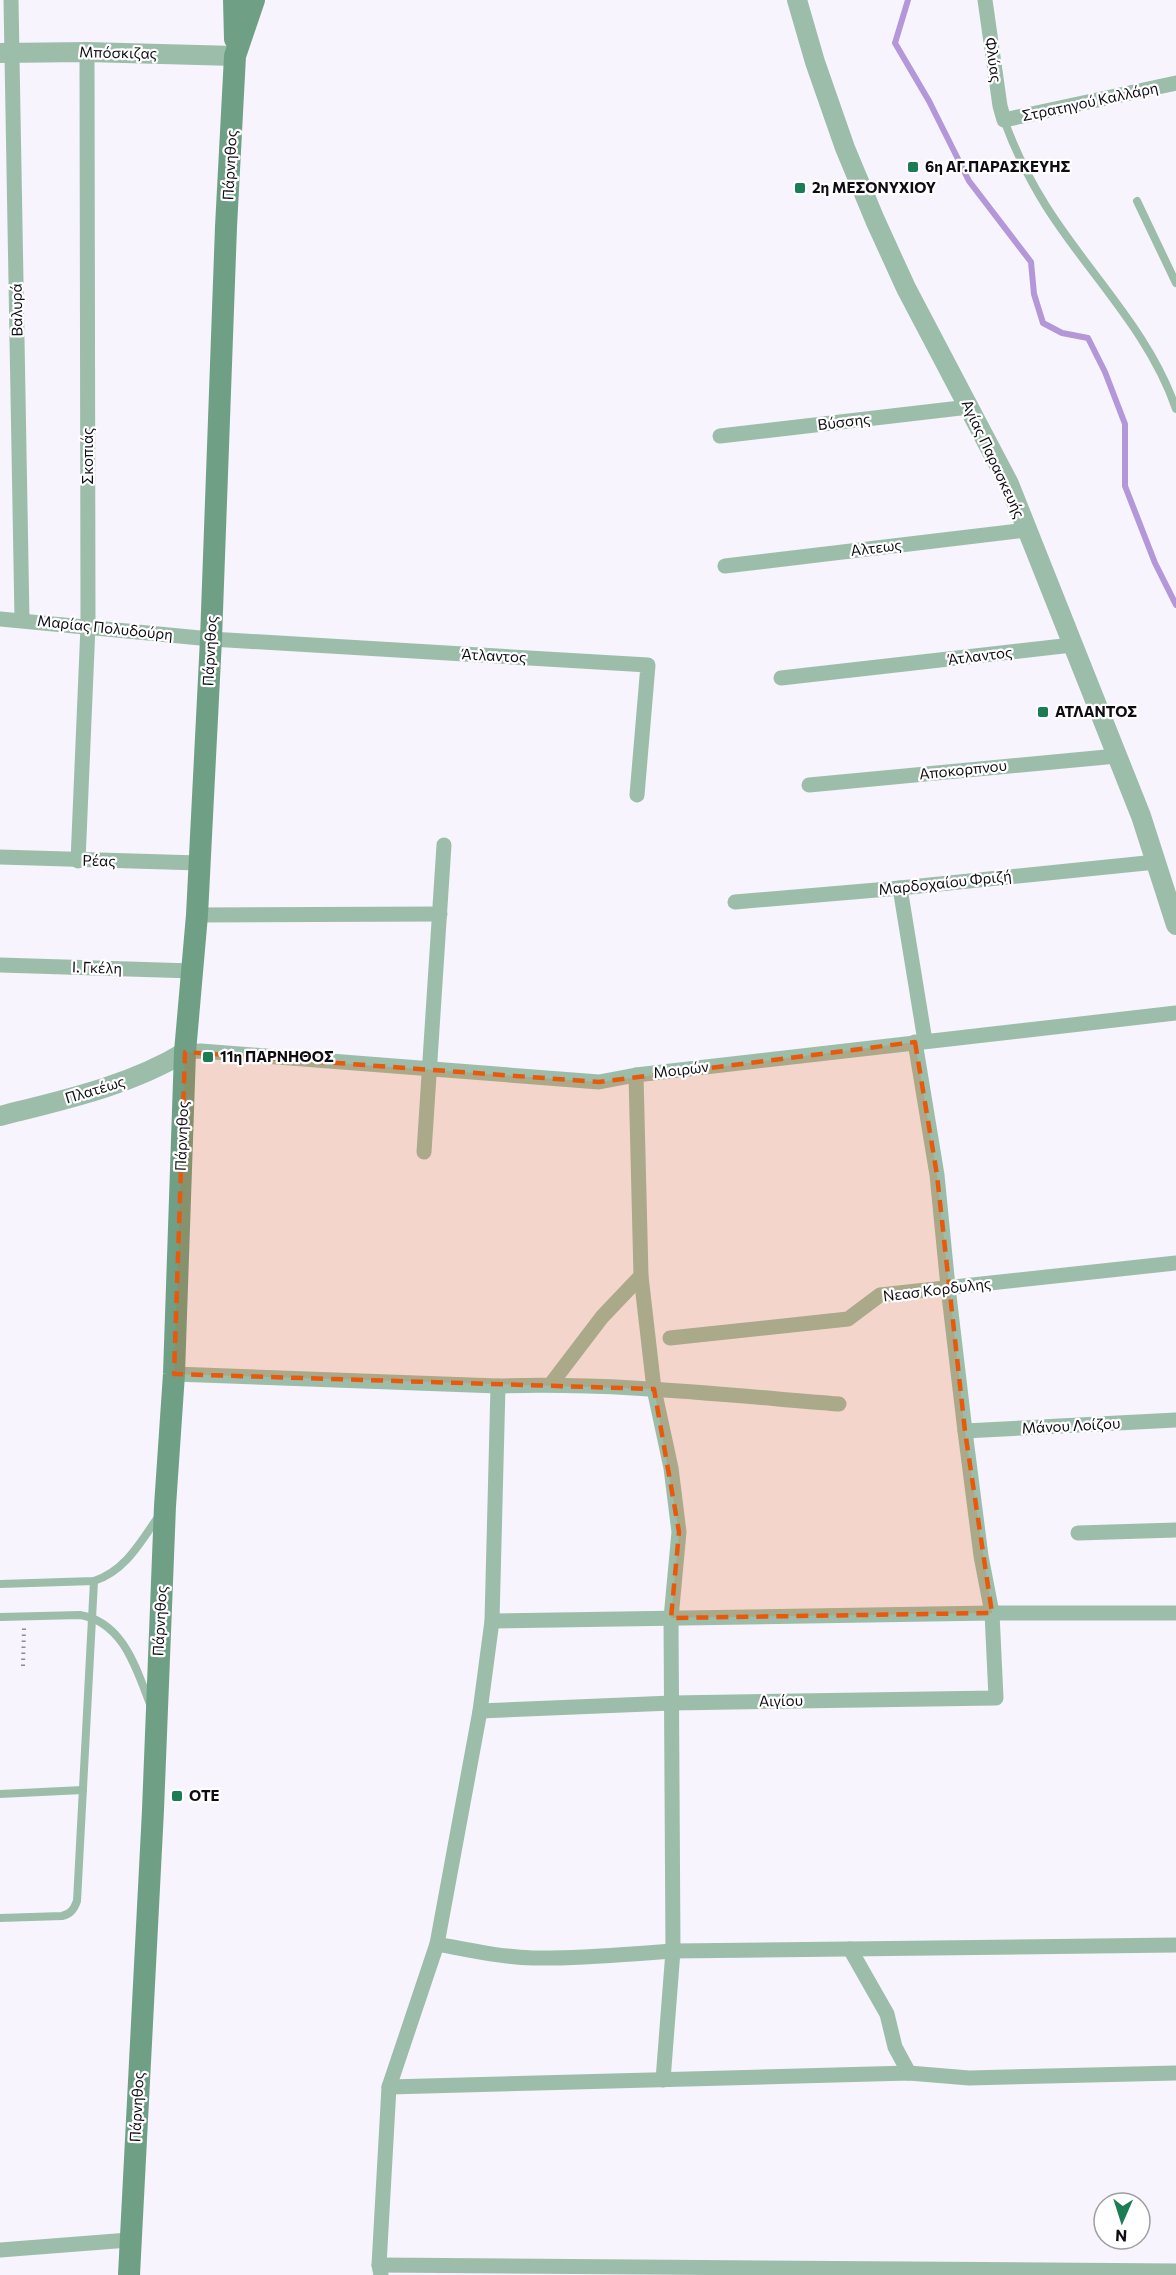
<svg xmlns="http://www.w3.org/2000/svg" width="1176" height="2275" viewBox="0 0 1176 2275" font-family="Commissioner,sans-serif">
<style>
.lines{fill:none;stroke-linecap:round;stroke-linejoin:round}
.stream{stroke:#b497d8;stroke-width:6}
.path{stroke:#8d8a92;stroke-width:4;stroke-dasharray:1.5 4.5;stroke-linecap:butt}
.service{stroke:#9cbdaa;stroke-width:8}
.minor{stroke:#9cbdaa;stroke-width:15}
.tertiary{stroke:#9cbdaa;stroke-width:20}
.secondary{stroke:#6fa086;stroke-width:22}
.marked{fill:#e8590c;fill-opacity:0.2;stroke:#e8590c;stroke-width:4.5;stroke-dasharray:12 8;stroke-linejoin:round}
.poi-dot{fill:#1c7d55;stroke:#fff;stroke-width:2}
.labels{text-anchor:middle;stroke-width:4.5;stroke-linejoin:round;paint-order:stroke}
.street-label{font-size:15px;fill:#0f0c14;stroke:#fff}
.poi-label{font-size:15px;font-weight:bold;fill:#0f0c14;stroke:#fff;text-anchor:start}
</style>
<rect width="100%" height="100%" fill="#f7f4fd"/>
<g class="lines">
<path class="stream" d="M 908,0 L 895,43 L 929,101 L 969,181 L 1031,262 L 1034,294 L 1043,323 L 1062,333 L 1088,338 L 1105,372 L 1125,424 L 1125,486 L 1155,563 L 1176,605"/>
<path class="path" d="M 23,1666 L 24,1628"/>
<g class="service">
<path d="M 1004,120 C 1015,150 1029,179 1046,206 C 1088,273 1150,332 1176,409"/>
<path d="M 1137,201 L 1176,283"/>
<path d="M 0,1584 L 94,1581 C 125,1571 140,1543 158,1517"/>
<path d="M 0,1617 L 80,1615 C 123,1622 136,1668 150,1704"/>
<path d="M 0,1794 L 83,1790"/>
<path d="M 0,1918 L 62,1916 C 71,1914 74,1909 77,1901 L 94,1581"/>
</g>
<g class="minor">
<path d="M 11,0 L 22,620"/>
<path d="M 985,0 L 1000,106 L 1004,120 L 1176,83"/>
<path d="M 720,436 L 969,407"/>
<path d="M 725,566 L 1026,530"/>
<path d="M 0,619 L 211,639 L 648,665 L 637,795"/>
<path d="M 781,678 L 1072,645"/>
<path d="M 809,785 L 1117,756"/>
<path d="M 0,857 L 199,863"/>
<path d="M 78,861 L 88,626 L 87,52"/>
<path d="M 900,888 L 925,1041"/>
<path d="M 735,902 L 900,888 L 1156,862"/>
<path d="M 197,915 L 440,914"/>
<path d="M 0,965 L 193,971"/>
<path d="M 185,1052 L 201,1051 L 599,1082 L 636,1075 L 1176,1013"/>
<path d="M 424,1152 L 444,845"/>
<path d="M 641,1276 L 654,1389 L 671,1468 L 679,1532 L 671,1618 L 673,1951 L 663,2080"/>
<path d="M 670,1338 L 848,1319 L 880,1295 L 1176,1263"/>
<path d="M 174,1374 L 498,1386 C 612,1382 726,1395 839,1404"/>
<path d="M 551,1384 L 602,1317 L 641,1276 L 636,1075"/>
<path d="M 965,1431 L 1176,1420"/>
<path d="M 1078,1533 L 1176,1530"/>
<path d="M 492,1621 L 992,1613 L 1176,1613"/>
<path d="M 480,1711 L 672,1703 L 996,1698 L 992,1613 L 981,1556 L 965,1431 L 948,1287 L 937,1175 L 915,1042"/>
<path d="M 437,1944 C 469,1950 500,1957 533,1958 C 580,1959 627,1954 673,1951 L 1176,1945"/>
<path d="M 850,1949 L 887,2014 L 895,2047 L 909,2073"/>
<path d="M 389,2087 L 909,2073 L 969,2078 L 1176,2073"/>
<path d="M 0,2250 L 129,2240"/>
<path d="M 379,2265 L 1176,2271"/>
<path d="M 381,2275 L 379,2265 L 389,2087 L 437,1944 L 480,1711 L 492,1621 L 498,1386"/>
</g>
<g class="tertiary">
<path d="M 797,0 L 815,62 L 845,148 L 875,220 L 906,288 L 1009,484 L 1141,816 L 1176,925"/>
<path d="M 0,53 L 87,52 L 235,56"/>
<path d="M 0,1116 C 63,1100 129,1086 185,1052"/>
</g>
<g class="secondary">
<path d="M 234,0 L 235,39"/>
<path d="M 129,2275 L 153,1810 L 165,1506 L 174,1374 L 185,1052 L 197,915 L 211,639 L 226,227 L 235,56 L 254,0"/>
</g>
</g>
<path class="marked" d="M 915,1042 L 937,1175 L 965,1431 L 992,1613 L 671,1618 L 679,1532 L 654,1389 L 174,1374 L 185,1052 L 599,1082 Z"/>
<g class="poi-dot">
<rect x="907" y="161" width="12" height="12" rx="3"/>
<rect x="794" y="182" width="12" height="12" rx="3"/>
<rect x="1037" y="706" width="12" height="12" rx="3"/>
<rect x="202" y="1051" width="12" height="12" rx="3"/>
<rect x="171" y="1790" width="12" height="12" rx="3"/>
</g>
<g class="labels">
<g class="street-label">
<text transform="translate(118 53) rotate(1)" y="5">Μπόσκιζας</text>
<text transform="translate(993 60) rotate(82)" y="5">Φλύας</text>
<text transform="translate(1090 102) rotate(-12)" y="5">Στρατηγού Καλλάρη</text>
<text transform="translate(230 165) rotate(-87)" y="5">Πάρνηθος</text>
<text transform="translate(17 310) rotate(-91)" y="5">Βαλυρά</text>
<text transform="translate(844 422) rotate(-7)" y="5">Βύσσης</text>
<text transform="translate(88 456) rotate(-90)" y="5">Σκοπιάς</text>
<text transform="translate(993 459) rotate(65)" y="5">Αγίας Παρασκευής</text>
<text transform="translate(876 548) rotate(-7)" y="5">Αλτεως</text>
<text transform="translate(105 628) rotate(6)" y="5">Μαρίας Πολυδούρη</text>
<text transform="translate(210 651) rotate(-87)" y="5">Πάρνηθος</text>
<text transform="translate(494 656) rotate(3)" y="5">Άτλαντος</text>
<text transform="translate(980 656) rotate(-7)" y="5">Άτλαντος</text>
<text transform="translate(963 770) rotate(-6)" y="5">Αποκορπνου</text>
<text transform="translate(99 861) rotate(1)" y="5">Ρέας</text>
<text transform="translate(945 883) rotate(-6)" y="5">Μαρδοχαίου Φριζή</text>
<text transform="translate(97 968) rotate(2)" y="5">Ι. Γκέλη</text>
<text transform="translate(681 1070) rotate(-7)" y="5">Μοιρών</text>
<text transform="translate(95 1090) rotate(-17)" y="5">Πλατέως</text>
<text transform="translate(182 1136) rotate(-88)" y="5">Πάρνηθος</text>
<text transform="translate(937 1290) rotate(-7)" y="5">Νεασ Κορδυλης</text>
<text transform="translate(1071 1426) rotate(-3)" y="5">Μάνου Λοίζου</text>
<text transform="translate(160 1621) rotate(-87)" y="5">Πάρνηθος</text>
<text transform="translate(781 1701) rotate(-1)" y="5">Αιγίου</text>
<text transform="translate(137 2107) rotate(-87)" y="5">Πάρνηθος</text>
</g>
<g class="poi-label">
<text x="925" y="172">6η ΑΓ.ΠΑΡΑΣΚΕΥΗΣ</text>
<text x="812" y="193">2η ΜΕΣΟΝΥΧΙΟΥ</text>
<text x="1055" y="717">ΑΤΛΑΝΤΟΣ</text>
<text x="220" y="1062">11η ΠΑΡΝΗΘΟΣ</text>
<text x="189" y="1801">ΟΤΕ</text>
</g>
</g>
<g transform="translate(1122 2221) rotate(183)"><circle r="28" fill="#ffffff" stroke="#9f9ea1" stroke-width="1.5"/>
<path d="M0-4.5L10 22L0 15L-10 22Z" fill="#1c7d55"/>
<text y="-9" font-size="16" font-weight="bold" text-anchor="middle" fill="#0f0c14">N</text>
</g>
</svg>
